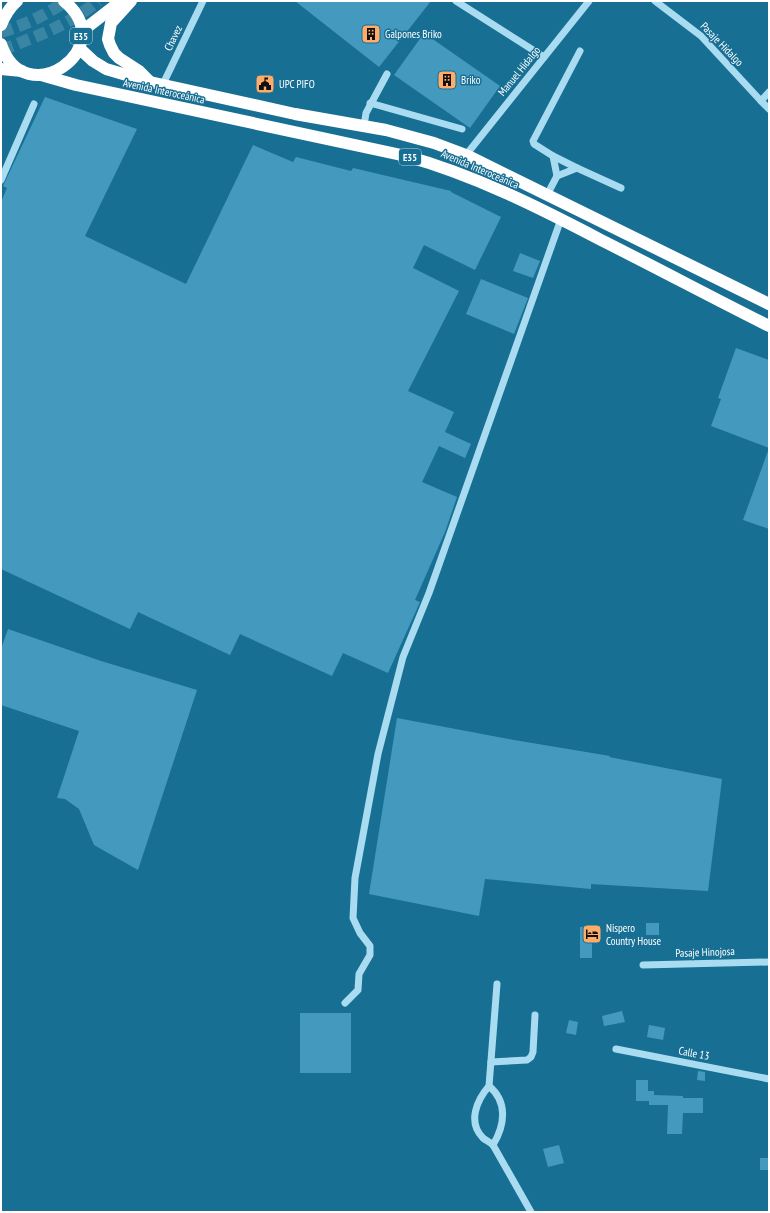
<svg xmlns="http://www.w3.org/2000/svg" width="770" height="1213" viewBox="0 0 770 1213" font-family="'PT Sans Narrow',sans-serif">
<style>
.building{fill:#449abe}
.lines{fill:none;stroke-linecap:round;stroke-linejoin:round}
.highway-tunnel{stroke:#3b85a4;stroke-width:12;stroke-dasharray:12 6;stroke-linecap:butt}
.minor{stroke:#a9dcf0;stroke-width:7}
.highway{stroke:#fff;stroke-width:12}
.labels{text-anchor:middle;stroke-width:3;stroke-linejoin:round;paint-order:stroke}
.shield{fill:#186f94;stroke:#bad4df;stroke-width:1}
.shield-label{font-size:10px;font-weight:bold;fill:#fff}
.poi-label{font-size:11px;fill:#fff;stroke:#186f94;text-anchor:start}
.street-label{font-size:11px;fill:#fff;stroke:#186f94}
</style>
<rect width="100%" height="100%" fill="#186f94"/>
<g class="building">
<path d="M 295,1 L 431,1 L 379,67 Z"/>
<path d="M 424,33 L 500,86 L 470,128 L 394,75 Z"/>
<path d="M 45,97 L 137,129 L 85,236 L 186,284 L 253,145 L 293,162 L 296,157 L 351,171 L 353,168 L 451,191 L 451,192 L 501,217 L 475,270 L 424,245 L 413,268 L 459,291 L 408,391 L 454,412 L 445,432 L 471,444 L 465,458 L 439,446 L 422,482 L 457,497 L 445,532 L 415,600 L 420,602 L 388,673 L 343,653 L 332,676 L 240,634 L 230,655 L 138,612 L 130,629 L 1,569 L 1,202 L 7,188 L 3,186 Z"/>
<path d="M 520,253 L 540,261 L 533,278 L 513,271 Z"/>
<path d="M 481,279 L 528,298 L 514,334 L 466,314 Z"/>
<path d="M 736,348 L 769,360 L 769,448 L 711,426 L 721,399 L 718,398 Z"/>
<path d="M 768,451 L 769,451 L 769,529 L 743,520 Z"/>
<path d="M 8,629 L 101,661 L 197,690 L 138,870 L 94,845 L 79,809 L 65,799 L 57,798 L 79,731 L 1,705 L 1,649 Z"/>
<path d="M 397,718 L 514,740 L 610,756 L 609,757 L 722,779 L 708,891 L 591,884 L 591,889 L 485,879 L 479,916 L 369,894 Z"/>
<rect x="646" y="923" width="13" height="12"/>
<rect x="580" y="927" width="12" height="31"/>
<path d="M 622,1011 L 625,1022 L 604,1026 L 602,1016 Z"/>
<rect x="300" y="1013" width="51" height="60"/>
<path d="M 569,1020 L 578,1022 L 576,1035 L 566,1033 Z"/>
<path d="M 649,1025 L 665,1028 L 663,1040 L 647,1037 Z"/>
<path d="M 698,1071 L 705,1072 L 705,1081 L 697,1080 Z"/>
<path d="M 636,1080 L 648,1080 L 648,1091 L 654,1091 L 654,1095 L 683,1096 L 683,1098 L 703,1098 L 703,1113 L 683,1113 L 682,1134 L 667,1134 L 668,1105 L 649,1105 L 649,1101 L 636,1101 Z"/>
<path d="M 559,1145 L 564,1163 L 548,1167 L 543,1149 Z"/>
<rect x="760" y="1158" width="9" height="12"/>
</g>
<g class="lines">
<g class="highway-tunnel">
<path d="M 1,32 C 25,25 46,15 66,1"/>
<path d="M 1,49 C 8,48 15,45 22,42 C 49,32 75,20 98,1"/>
</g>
<g class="minor">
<path d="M 456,1 L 544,57"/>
<path d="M 655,1 L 701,36 L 761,101 L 769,109"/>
<path d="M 163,84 L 203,1"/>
<path d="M 761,101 L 769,92"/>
<path d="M 370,103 L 462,129"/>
<path d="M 364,126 L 366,113 L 387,74"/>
<path d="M 466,155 L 589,1"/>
<path d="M 553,156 L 577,168"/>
<path d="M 557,176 L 577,168 L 621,188"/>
<path d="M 1,180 L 34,104"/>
<path d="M 547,195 L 557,176 L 553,156 L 534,144 L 533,141 L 580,51"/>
<path d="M 643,965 L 769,962"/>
<path d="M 497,984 L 489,1086 C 477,1100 467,1122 483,1138 C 485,1140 490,1142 493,1145 L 531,1212"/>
<path d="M 345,1003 L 358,990 L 359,974 L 370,955 L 370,946 L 360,933 L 353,918 L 355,878 L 378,754 L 403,657 L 429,593 L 561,219"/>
<path d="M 616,1049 L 769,1079"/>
<path d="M 491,1062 L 527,1060 L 531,1057 L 533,1052 L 535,1015"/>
<path d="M 489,1086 C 508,1102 505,1125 493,1145"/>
</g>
<g class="highway">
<path d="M 131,1 L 111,23 L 108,39 L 110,45 L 114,53 L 119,58 L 139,71 L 149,81"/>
<path d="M 1,25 C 5,15 9,8 17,1"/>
<path d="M 81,32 L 121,1"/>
<path d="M 1,44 C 24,115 122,48 64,1"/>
<path d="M 79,48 L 93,61 L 106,69 L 150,82 L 295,114 L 386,130 L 434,143 L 466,155 L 769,304"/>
<path d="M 1,69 L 22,71"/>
<path d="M 41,75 L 76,85 L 406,156 C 474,175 538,207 601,240 C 657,268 713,298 769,326"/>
</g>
</g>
<defs>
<g id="building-square" transform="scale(1)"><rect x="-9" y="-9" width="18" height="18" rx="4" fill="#ffac68" stroke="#186f94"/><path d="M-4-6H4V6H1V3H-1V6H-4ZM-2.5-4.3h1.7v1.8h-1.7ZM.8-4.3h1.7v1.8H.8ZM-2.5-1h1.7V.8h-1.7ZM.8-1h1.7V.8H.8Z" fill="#111"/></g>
<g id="civic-square" transform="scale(1)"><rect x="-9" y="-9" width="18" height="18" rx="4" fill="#ffac68" stroke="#186f94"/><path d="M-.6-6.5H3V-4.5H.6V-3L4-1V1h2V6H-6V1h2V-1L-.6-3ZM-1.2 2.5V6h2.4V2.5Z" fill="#111"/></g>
<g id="hotel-square" transform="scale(1)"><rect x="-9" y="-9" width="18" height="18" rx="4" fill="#ffac68" stroke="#186f94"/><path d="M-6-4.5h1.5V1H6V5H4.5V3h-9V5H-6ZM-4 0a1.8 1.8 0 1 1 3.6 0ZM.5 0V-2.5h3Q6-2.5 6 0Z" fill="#111"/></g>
</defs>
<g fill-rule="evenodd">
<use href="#building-square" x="371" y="34"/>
<use href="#building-square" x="447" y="80"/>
<use href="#civic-square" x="265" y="84"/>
<use href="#hotel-square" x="592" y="934"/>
</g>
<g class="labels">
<g class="shield">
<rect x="70" y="28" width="22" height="16" rx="3"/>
<rect x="399" y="149" width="22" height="16" rx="3"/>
</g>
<g class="shield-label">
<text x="81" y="40">E35</text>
<text x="410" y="161">E35</text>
</g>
<g class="poi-label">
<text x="385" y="38">Galpones Briko</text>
<text x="461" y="84">Briko</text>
<text x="279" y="88">UPC PIFO</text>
<text x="606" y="932">Nispero<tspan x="606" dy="13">Country House</tspan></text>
</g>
<g class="street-label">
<text transform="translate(173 38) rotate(-64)" y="4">Chavez</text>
<text transform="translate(722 44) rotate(46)" y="4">Pasaje Hidalgo</text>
<text transform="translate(519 71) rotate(-51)" y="4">Manuel Hidalgo</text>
<text transform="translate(164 91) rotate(12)" y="4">Avenida Interoceánica</text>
<text transform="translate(480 169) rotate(23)" y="4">Avenida Interoceánica</text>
<text transform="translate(705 952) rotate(-2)" y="4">Pasaje Hinojosa</text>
<text transform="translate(694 1053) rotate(11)" y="4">Calle 13</text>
</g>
</g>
<rect width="770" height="1213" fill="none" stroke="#ffffff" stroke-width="4"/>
</svg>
